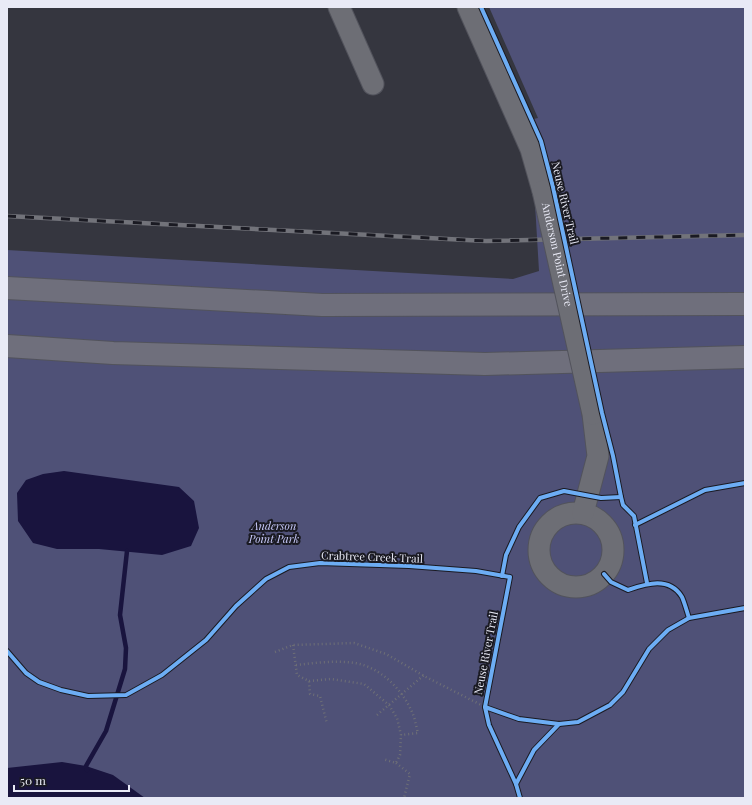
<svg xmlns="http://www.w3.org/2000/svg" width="752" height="805" viewBox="0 0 752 805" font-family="'Playfair Display',serif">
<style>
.green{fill:#4f5177}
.water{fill:#19143e}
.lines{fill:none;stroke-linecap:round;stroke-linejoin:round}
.stream{stroke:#19143e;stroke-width:4.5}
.minor-casing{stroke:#52535c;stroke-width:23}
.highway-casing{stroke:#52535c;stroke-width:24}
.path{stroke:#6e6f76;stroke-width:2.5;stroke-dasharray:1 3;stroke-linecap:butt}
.minor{stroke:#6d6e75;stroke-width:21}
.highway{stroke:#6f6f7c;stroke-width:22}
.rail-casing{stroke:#72737a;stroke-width:4.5}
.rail{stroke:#1a1a22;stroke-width:3;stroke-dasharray:9;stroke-linecap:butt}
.minor-bridge-casing{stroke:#52535c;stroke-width:23;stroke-linecap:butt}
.minor-bridge{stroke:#6d6e75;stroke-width:21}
.cycleway-casing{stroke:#1a1a22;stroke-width:6}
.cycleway{stroke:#6dadf4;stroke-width:4}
.labels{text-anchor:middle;stroke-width:4;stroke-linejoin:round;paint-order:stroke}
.street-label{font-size:11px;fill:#e9eaf6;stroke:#1a1a22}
.park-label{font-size:11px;font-style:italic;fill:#caccfd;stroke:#1a1a22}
</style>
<rect width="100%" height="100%" fill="#35363f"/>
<path class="green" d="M 489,7 L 745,7 L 745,798 L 7,798 L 7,250 L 513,279 L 539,271 L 534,187 L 516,123 L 538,118 Z"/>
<g class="water">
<path d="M 64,471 L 179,487 L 194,501 L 199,528 L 191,546 L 162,555 L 99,549 L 57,549 L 33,543 L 18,521 L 17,493 L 26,480 L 43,474 Z"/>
<path d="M 62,762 L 86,766 L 113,775 L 145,798 L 7,798 L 7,768 Z"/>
</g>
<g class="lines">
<path class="stream" d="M 87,770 L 86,766 L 106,731 L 125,669 L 126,648 L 120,615 L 127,551"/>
<g class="minor-casing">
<g id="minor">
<path d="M 339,7 L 373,84"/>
<path d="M 468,7 L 531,149 L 543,191"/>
<circle cx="576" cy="550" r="37"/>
<path d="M 583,513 L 598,456 L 593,414"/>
</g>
</g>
<g class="highway-casing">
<g id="highway">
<path d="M 7,288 L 322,305 L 745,304"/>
<path d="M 7,346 L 113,353 L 485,364 L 745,357"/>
</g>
</g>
<g class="path">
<path d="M 635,525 L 705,490 L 745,483"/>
<path d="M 293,645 L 297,675 L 309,681 L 310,694 L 320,696 L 327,724"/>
<path d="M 275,652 L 293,645 L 354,643 L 386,654 L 426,677 L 485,707"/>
<path d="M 296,665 C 315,663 335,660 355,663 C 380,667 402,689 412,712 C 415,718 416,726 418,733 L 401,735"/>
<path d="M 309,681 L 331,679 L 364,684 L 389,705 L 397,718 L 401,735 L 400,755 L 396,763 L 383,759"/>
<path d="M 377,715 L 424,675"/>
<path d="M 396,763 L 410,774 L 404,798"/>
</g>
<use href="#minor" class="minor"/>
<use href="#highway" class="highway"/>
<g class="rail-casing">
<path id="rail" d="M 7,216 L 486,241 L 745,235"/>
</g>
<use href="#rail" class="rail"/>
<g class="minor-bridge-casing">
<g id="minor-bridge">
<path id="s1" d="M 543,191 L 593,414"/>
</g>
</g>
<use href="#minor-bridge" class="minor-bridge"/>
<g class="cycleway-casing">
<g id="cycleway">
<path d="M 481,7 L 541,141 L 553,187 L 602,413 L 613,456 L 621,497 L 623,505 L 634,516 L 647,583"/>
<path d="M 635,525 L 705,490 L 745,483"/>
<path d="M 604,574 L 611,582 L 628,590 C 646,584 669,576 682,597 C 685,604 687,612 689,618"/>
<path d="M 502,576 L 506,555 L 519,527 L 540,498 L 564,491 L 601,498 L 621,497"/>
<path d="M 7,651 L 26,673 L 39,682 L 61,690 L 88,696 L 126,695 L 162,675 L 206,640 L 236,606 L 266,579 L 289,567 L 320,563 L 409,566 L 476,571 L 510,577 L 485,707 L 489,725 L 516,784 L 520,798"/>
<path d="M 485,707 L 519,719 L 559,724 L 578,722 L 610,705 L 623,692 L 649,649 L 668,630 L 689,618 L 745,608"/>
<path d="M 516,784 L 534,750 L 559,724"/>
</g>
</g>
<use href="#cycleway" class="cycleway"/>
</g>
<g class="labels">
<g class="street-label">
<text transform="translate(565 203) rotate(77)" y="4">Neuse River Trail</text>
<text dy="4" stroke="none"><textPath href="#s1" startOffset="65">Anderson Point Drive</textPath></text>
<text transform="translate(372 557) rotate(2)" y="4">Crabtree Creek Trail</text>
<text transform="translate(486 653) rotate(-79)" y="4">Neuse River Trail</text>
</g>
<g class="park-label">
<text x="274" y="530">Anderson<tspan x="274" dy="13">Point Park</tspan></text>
</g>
</g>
<rect width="752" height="805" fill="none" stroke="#e9eaf6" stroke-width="16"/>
<path d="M14 785v6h115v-6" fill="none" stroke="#e9eaf6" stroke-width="2"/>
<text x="20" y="785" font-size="12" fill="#e9eaf6" stroke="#1a1a22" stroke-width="3" paint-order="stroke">50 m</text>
</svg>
